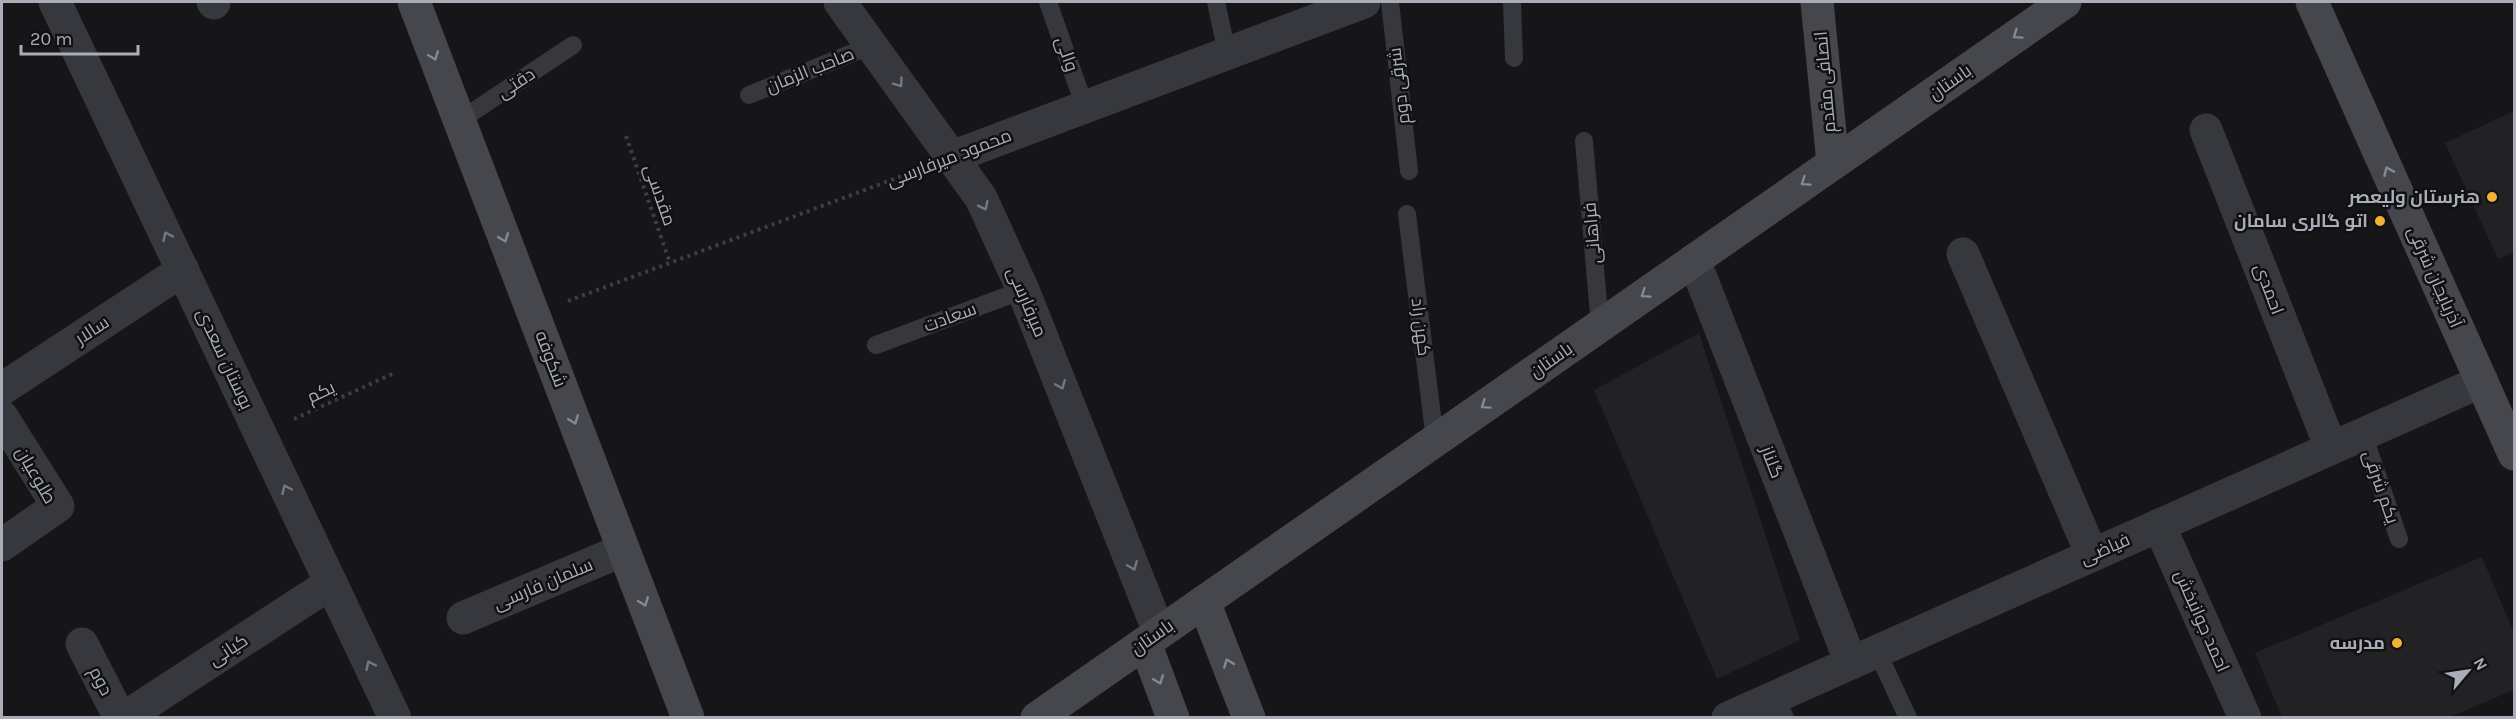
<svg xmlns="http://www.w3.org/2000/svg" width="2516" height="719" viewBox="0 0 2516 719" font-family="Karla,Cairo,sans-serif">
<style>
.built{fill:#222225}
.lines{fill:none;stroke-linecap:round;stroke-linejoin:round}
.path{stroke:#3d3f44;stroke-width:4;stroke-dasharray:3 4.5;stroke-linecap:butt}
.lane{stroke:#37383d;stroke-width:18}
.street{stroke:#37383d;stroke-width:33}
.secondary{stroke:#45474d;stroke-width:33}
.oneway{stroke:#858993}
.oneway2{stroke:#757881}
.poi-dot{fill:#f2b134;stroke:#111113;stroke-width:2}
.labels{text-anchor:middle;stroke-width:5;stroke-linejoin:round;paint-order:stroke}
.street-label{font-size:18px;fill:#a8adb8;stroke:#111113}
.poi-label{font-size:18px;font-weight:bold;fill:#a8adb8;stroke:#111113;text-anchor:end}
</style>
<rect width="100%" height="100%" fill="#161618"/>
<g class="built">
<path d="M 2514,111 L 2514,252 L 2498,259 L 2445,143 Z"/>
<path d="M 1699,333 L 1800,640 L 1717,679 L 1594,390 Z"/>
<path d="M 2482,557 L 2514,633 L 2514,690 L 2450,717 L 2282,717 L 2255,653 Z"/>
</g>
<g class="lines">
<g class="path">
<path d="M 626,136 L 670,263"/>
<path d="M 568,301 L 918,170"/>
<path d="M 294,419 L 392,374"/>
</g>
<g class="lane">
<path d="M 1048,2 L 1085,107"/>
<path d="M 1216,2 L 1227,53"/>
<path d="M 1390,2 L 1409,171"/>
<path d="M 1512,2 L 1514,58"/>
<path d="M 749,95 L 872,45"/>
<path d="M 459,121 L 573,45"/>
<path d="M 1584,141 L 1600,326"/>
<path d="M 1407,214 L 1435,440"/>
<path d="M 876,345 L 1023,290"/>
<path d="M 2363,434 L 2399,539"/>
<path d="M 1877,651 L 1908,718"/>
<path d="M 1776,696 L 1785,718"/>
</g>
<g class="street">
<path d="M 55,2 L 395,718"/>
<path d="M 213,2 L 214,3"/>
<path d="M 840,2 L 981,198 L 1023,290 L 1159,632"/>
<path d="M 2206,130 L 2331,448"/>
<path d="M 952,157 L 1364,2"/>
<path d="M 1963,254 L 2092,555"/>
<path d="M 1694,260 L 1851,663"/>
<path d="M 2,389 L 183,270"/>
<path d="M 2,417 L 58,506 L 2,545"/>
<path d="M 2159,525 L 2245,718"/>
<path d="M 463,618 L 623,550"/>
<path d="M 82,644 L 120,718"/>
<path d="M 124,718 L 331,583"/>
<path d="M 1728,718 L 2482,381"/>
</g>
<g class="secondary">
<path d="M 414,2 L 688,718"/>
<path d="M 1817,2 L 1833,163"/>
<path d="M 2312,2 L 2514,454"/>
<path d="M 1204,602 L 1249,718"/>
<path d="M 1145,643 L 1173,718"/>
<path d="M 1037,718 L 2065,2"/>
</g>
</g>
<defs><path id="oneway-chevron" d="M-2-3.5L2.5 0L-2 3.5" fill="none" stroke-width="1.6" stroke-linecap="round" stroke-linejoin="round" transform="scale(1.5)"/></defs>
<g class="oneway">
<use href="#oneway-chevron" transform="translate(2017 35) rotate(145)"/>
<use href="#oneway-chevron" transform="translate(434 56) rotate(69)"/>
<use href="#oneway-chevron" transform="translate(2388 171) rotate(-114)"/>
<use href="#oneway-chevron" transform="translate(1805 182) rotate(145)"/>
<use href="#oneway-chevron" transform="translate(504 238) rotate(69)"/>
<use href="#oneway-chevron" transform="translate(1645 294) rotate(145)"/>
<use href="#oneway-chevron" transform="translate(1485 405) rotate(145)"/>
<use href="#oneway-chevron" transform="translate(574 420) rotate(69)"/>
<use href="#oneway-chevron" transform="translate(644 602) rotate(69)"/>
<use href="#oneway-chevron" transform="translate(1228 663) rotate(-111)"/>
<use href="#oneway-chevron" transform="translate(1159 680) rotate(69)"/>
</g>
<g class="oneway2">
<use href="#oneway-chevron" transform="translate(899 83) rotate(54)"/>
<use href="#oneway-chevron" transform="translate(984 206) rotate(64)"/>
<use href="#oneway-chevron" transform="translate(167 236) rotate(-115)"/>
<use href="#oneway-chevron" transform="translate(1061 385) rotate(68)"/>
<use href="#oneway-chevron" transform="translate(286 489) rotate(-115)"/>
<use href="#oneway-chevron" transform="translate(1133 566) rotate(68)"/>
<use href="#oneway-chevron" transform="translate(370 665) rotate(-115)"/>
</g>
<g class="poi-dot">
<circle cx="2492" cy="197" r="6"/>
<circle cx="2380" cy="221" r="6"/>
<circle cx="2397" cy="643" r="6"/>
</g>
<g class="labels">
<g class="street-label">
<text transform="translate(1067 54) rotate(71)" y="6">والی</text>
<text transform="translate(810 70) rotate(-22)" y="6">صاحب الزمان</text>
<text transform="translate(1825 82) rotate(-95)" y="6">انصافی مقدم</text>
<text transform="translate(1950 82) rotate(-35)" y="6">باستان</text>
<text transform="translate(516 83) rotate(-33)" y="6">دقتی</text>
<text transform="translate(1399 86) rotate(-97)" y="6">شرقی دوم</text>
<text transform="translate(949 158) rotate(-21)" y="6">محمود میرفارسی</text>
<text transform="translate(660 195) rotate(71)" y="6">مقدسی</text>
<text transform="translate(1592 233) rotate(-95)" y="6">فراهانی</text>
<text transform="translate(2435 277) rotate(66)" y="6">آذربایجان شرقی</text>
<text transform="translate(2269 289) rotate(69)" y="6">احمدی</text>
<text transform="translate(1027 302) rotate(67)" y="6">میرفارسی</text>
<text transform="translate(950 317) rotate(-20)" y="6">سعادت</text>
<text transform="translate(1421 327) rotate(83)" y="6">کهن راد</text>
<text transform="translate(92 330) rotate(-33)" y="6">سالار</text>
<text transform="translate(225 359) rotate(65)" y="6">بوستان سعدى</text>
<text transform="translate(551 359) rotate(69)" y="6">شکوفه</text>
<text transform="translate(1551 360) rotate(-35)" y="6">باستان</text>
<text transform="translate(321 392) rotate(-25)" y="6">یکم</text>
<text transform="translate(1772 462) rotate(69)" y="6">گلناز</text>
<text transform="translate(36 475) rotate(60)" y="6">طلوعیان</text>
<text transform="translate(2381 487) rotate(71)" y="6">یکم شرقی</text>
<text transform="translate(2105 549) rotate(-24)" y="6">فیاضی</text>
<text transform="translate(543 584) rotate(-23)" y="6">سلمان فارسی</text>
<text transform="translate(2202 621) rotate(66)" y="6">احمد جوانبخش</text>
<text transform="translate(1152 637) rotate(-35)" y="6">باستان</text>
<text transform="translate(228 650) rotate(-33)" y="6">کیانی</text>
<text transform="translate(101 681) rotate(62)" y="6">دوم</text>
</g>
<g class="poi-label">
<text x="2480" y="203">هنرستان ولیعصر</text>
<text x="2368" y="227">اتو گالری سامان</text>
<text x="2385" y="649">مدرسه</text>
</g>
</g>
<rect width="2516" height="719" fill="none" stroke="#a8adb8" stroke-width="6"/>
<g transform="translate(2468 671) rotate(61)" stroke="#111113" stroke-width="4.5" paint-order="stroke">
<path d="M0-4.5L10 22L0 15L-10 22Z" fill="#a8adb8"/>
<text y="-9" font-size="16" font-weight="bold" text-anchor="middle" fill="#a8adb8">N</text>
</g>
<path d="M21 45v9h117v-9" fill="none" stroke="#a8adb8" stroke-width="3"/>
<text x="30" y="45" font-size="18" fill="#a8adb8" stroke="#111113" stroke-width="4.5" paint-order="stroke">20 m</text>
</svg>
